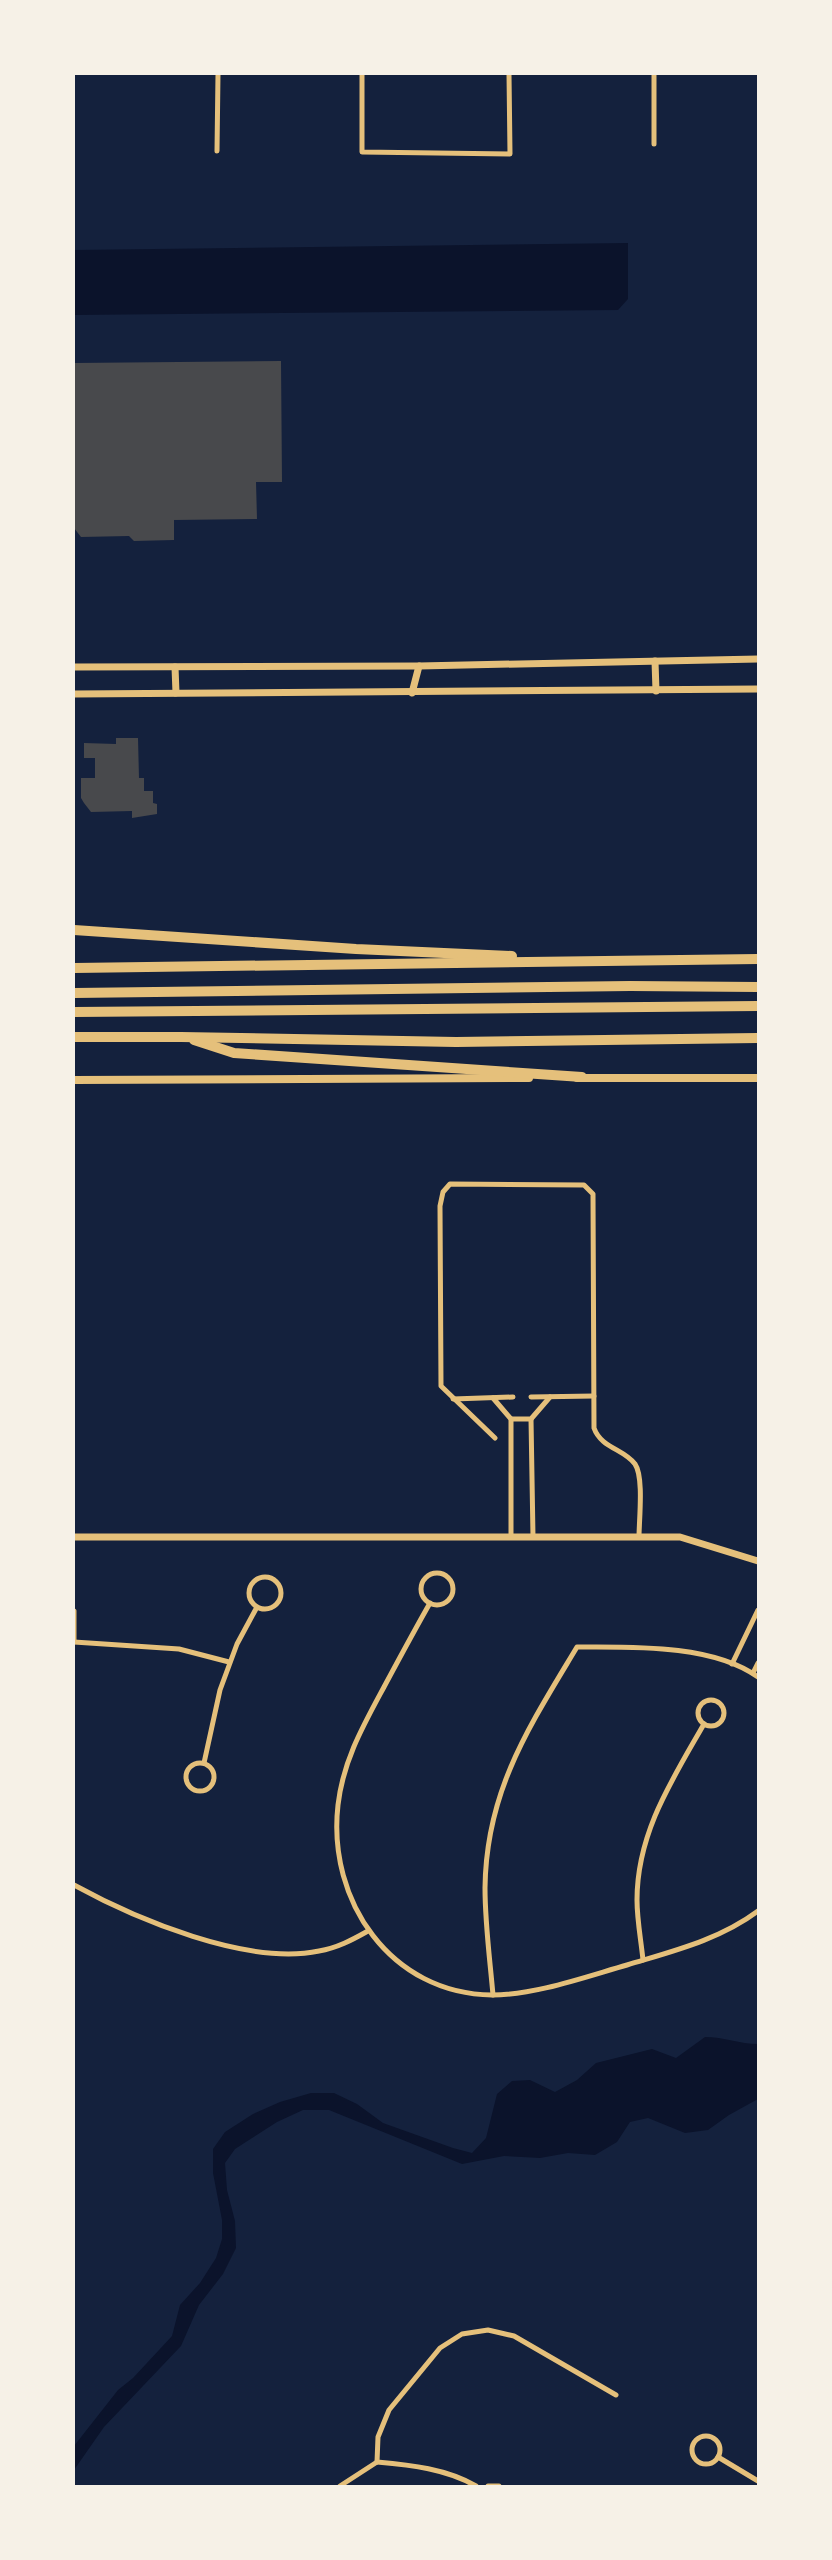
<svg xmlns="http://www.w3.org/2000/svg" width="832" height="2560" viewBox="0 0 832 2560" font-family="'Libre Baskerville',serif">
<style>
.water{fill:#0b132b}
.building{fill:#48494c}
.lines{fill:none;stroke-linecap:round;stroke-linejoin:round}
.minor{stroke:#e5c07b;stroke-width:5}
.tertiary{stroke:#e5c07b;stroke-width:7}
.secondary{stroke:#e5c07b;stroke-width:8}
.motorway{stroke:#e5c07b;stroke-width:10}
</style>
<rect width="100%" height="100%" fill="#14213d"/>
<g class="water">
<path d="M 628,243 L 628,299 L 618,310 L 74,315 L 74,250 Z"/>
<path d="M 705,2037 C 724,2037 740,2044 758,2044 L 758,2099 L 729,2115 L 708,2130 L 685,2133 L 648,2118 L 630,2122 L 617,2142 L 595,2155 L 568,2153 L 540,2158 L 504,2156 L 462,2164 L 329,2110 L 303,2110 L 277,2122 L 235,2149 L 225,2163 L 227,2190 L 235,2221 L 236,2248 L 223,2274 L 199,2305 L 181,2346 L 104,2427 L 74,2470 L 74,2446 L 118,2390 L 133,2378 L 172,2336 L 180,2305 L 200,2283 L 216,2258 L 222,2239 L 222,2220 L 213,2173 L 213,2149 L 225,2132 L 253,2114 L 280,2102 L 311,2093 L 334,2093 L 357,2104 L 383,2123 L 453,2148 L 472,2153 L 486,2138 L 497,2094 L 512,2081 L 530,2080 L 555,2092 L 577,2080 L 596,2063 L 652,2049 L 676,2058 Z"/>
</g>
<g class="building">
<path d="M 281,361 L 282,482 L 256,482 L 257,519 L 174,520 L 174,540 L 134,541 L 129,536 L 81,537 L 74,528 L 74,363 Z"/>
<path d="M 116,738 L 138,738 L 139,778 L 144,778 L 144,791 L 153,791 L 153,803 L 157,804 L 157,814 L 132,818 L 132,811 L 91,812 L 84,803 L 81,798 L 81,778 L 95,778 L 95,758 L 84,758 L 84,743 L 116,744 Z"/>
</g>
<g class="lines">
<g class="minor">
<path d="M 362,74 L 362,152 L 510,154 L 509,74"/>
<path d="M 654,74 L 654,144"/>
<path d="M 217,151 L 218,74"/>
<path d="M 531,1397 L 594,1396"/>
<path d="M 493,1398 L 511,1419 L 511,1537"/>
<path d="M 453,1399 L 513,1397"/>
<path d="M 511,1419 L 531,1419 L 550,1397"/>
<path d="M 531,1419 L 533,1537"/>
<path d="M 495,1438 L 441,1386 L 440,1206 L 443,1192 L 450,1184 L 584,1185 L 593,1194 L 594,1428 C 601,1448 624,1449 635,1464 C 644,1477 639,1520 639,1537"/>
<circle cx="437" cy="1589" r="16"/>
<circle cx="265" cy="1593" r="16"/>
<path d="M 430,1603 C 414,1631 399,1659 384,1687 C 363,1726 343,1761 338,1805 C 327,1901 391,1994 492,1995 C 535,1995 585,1977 627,1965 C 673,1951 719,1940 758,1911"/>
<path d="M 74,1611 L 74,1642"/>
<path d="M 74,1642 L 179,1649 L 229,1662"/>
<path d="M 732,1664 L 758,1610"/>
<path d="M 753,1673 L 758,1663"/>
<circle cx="711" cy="1713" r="13"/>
<path d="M 204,1763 L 220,1690 L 237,1644 L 257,1607"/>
<circle cx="200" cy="1777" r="14"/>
<path d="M 74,1885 C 136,1919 247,1966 319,1951 C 337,1948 352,1940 368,1931"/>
<path d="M 643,1960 C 641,1940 637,1920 637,1900 C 637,1833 672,1780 704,1724"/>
<path d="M 493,1995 C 490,1960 485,1924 485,1888 C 486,1791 529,1727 577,1647 C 632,1647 712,1644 758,1677"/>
<circle cx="706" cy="2450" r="14"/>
<path d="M 718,2457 L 758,2481"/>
<path d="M 377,2462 L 378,2437 L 389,2410 L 440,2348 L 462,2334 L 488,2330 L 514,2336 L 616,2395"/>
<path d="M 377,2462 C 411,2465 447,2469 476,2486"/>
<path d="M 340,2486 L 377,2462"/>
<path d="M 488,2486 L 499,2486"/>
</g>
<g class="tertiary">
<path d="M 655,661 L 656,691"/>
<path d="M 74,667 L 419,666 L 758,659"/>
<path d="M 175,667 L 176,693"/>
<path d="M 412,693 L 419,666"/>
<path d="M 74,694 L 758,689"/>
<path d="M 74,1537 L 680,1537 L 758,1561"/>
</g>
<g class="secondary">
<path d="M 577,1078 L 758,1078"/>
<path d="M 74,1080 L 529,1078"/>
</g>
<g class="motorway">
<path d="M 74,930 L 356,949 L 512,956"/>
<path d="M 74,968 L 758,959"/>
<path d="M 74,993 L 630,986 L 758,987"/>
<path d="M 74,1012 L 758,1006"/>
<path d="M 74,1037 L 181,1037 L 456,1042 L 758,1038"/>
<path d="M 194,1040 L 234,1053 L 582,1077"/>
</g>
</g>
<rect width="832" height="2560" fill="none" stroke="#f6f1e7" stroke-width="150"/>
</svg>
